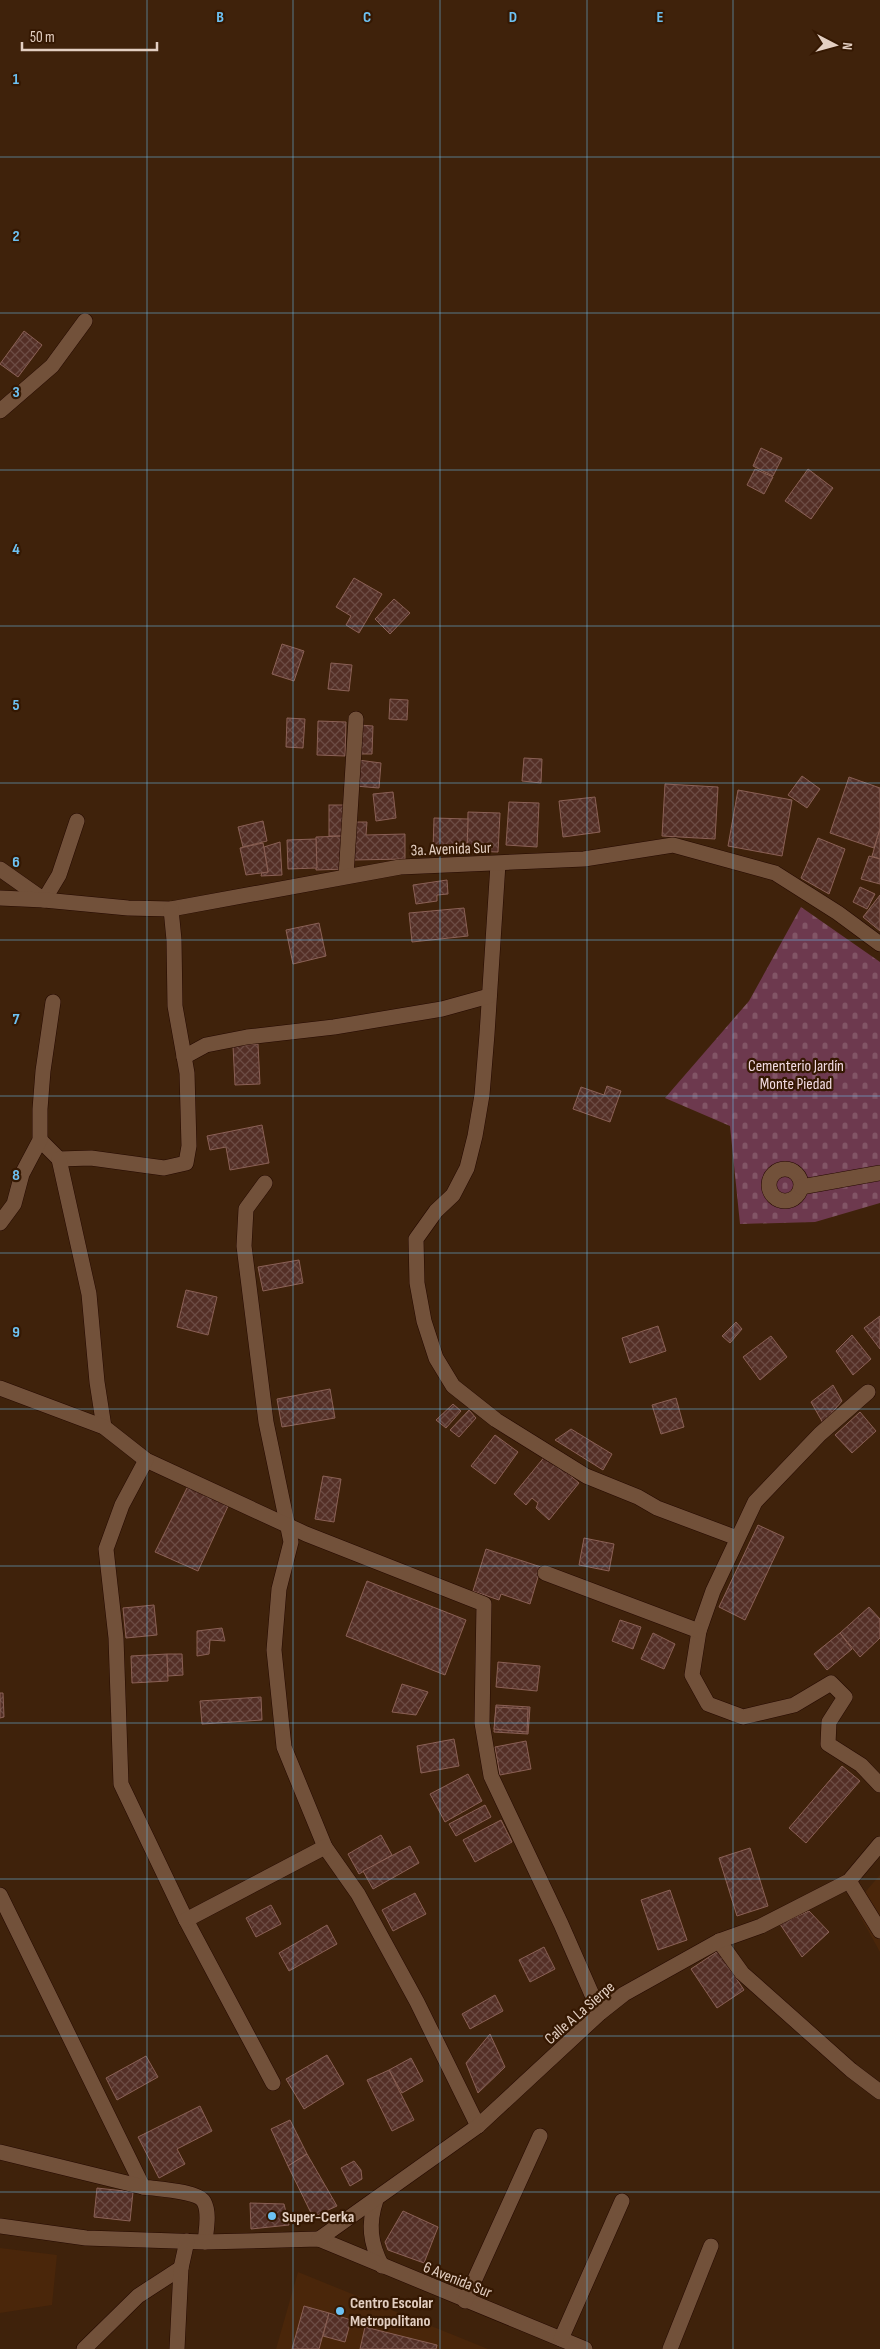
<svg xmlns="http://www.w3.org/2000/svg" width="880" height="2349" viewBox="0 0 880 2349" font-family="'Sofia Sans Condensed',sans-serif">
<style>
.built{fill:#4a260a}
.cemetery{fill:url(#cemetery-stones)}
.building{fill:url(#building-cross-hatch);stroke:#8a6055}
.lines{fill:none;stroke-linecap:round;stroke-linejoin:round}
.minor-casing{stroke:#250900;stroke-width:16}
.minor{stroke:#72513a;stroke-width:15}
.grid{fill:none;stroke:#6dc2f3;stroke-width:1;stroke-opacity:0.55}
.poi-dot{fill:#6dc2f3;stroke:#351802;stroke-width:2}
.labels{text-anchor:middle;stroke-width:4.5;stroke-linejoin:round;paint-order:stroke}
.street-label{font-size:16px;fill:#e3cfc2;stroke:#351802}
.park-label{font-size:16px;fill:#f3dbe3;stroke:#351802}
.poi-label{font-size:16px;font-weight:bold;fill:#e3cfc2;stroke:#351802;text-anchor:start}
.grid-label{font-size:16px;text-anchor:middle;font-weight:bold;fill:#6dc2f3;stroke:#351802;stroke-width:4.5;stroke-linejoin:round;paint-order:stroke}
</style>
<defs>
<pattern id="cemetery-stones" width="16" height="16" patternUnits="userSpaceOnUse" patternTransform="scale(1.25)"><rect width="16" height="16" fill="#6d394e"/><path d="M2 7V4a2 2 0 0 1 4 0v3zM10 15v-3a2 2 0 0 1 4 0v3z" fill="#825566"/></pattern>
<pattern id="building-cross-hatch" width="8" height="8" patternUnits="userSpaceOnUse" patternTransform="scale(1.25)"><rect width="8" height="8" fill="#542f26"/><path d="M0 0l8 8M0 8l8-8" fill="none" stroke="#6c4c44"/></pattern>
</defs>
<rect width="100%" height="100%" fill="#3f220b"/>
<g class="built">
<path d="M 880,1875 L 880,1952 L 854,1905 Z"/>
<path d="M 0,2248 L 57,2255 L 52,2305 L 0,2313 Z"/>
<path d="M 298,2272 L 488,2349 L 276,2349 Z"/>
</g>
<path class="cemetery" d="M 801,907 L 880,962 L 880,1203 L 815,1222 L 740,1224 L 730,1126 L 665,1098 L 749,1001 Z"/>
<g class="building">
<path d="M 24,331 L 42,345 L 18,377 L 0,364 Z"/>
<path d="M 761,448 L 782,458 L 773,476 L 753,466 Z"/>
<path d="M 755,469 L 773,477 L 764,494 L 747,485 Z"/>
<path d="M 808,469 L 833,488 L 811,519 L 785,501 Z"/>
<path d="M 354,578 L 382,594 L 359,633 L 346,625 L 351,616 L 336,607 Z"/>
<path d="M 394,599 L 410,613 L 390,634 L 375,619 Z"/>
<path d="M 282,644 L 304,651 L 294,681 L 272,674 Z"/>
<path d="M 331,663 L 352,665 L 349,691 L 328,689 Z"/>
<path d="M 390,699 L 408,700 L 407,720 L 389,719 Z"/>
<path d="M 287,718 L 305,719 L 303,748 L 286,747 Z"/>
<path d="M 318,721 L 346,722 L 345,756 L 317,755 Z"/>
<path d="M 359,725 L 373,726 L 372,754 L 357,754 Z"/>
<path d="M 524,758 L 542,759 L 541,783 L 522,781 Z"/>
<path d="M 358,760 L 381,763 L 379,788 L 355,786 Z"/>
<path d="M 802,776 L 820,789 L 807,808 L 788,795 Z"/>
<path d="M 849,777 L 880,788 L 880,829 L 874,848 L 830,833 Z"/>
<path d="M 665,784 L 718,787 L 715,839 L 662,836 Z"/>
<path d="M 738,790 L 792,800 L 782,856 L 728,846 Z"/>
<path d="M 393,792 L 396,818 L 376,821 L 373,794 Z"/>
<path d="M 595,797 L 600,832 L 563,837 L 559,801 Z"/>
<path d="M 509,802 L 539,803 L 537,847 L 506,845 Z"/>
<rect x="329" y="805" width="16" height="31"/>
<path d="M 468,812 L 500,813 L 498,852 L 467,851 Z"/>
<path d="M 434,818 L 468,819 L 467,851 L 433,850 Z"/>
<path d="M 263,821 L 267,841 L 243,847 L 238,827 Z"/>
<path d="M 353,822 L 367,822 L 366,835 L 405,834 L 405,859 L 353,860 Z"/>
<path d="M 880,829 L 880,859 L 872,856 Z"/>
<path d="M 345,836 L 346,869 L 316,870 L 316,837 Z"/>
<path d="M 818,838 L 845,849 L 829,894 L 801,878 Z"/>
<path d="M 316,839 L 317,868 L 288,869 L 287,840 Z"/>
<path d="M 280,842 L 282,875 L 261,876 L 262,872 L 268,872 L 264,847 Z"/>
<path d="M 263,843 L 268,872 L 246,875 L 240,848 Z"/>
<path d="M 869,856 L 880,859 L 880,884 L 861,879 Z"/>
<path d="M 447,880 L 448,894 L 437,895 L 437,901 L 416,904 L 413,885 Z"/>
<path d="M 860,887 L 875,894 L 867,909 L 853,902 Z"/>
<path d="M 880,895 L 880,931 L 863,917 Z"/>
<path d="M 464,908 L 468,936 L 412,942 L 409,913 Z"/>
<path d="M 319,923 L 326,956 L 293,964 L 286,930 Z"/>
<path d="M 258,1044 L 260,1084 L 235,1085 L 233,1046 Z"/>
<path d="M 607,1086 L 621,1091 L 610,1122 L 573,1109 L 581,1087 L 604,1095 Z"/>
<path d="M 262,1125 L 269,1163 L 230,1170 L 226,1147 L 210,1150 L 207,1136 Z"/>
<path d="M 299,1260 L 303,1283 L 263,1291 L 258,1267 Z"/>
<path d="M 186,1290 L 217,1297 L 208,1335 L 177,1327 Z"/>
<path d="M 880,1316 L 880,1349 L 864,1328 Z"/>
<path d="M 736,1322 L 742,1329 L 730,1343 L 722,1336 Z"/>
<path d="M 658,1326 L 666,1351 L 630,1363 L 622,1338 Z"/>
<path d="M 852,1335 L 871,1359 L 853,1375 L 836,1351 Z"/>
<path d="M 771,1336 L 787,1357 L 760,1380 L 743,1357 Z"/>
<path d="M 833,1385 L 842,1401 L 823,1423 L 811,1402 Z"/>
<path d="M 330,1389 L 335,1418 L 282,1427 L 277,1399 Z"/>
<path d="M 676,1398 L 684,1427 L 661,1434 L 652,1405 Z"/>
<path d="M 453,1404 L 461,1411 L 446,1428 L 436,1420 Z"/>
<path d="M 469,1410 L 476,1418 L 459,1437 L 450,1430 Z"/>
<path d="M 860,1412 L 876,1431 L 852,1453 L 835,1435 Z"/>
<path d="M 571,1429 L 612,1454 L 603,1470 L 555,1440 Z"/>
<path d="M 495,1435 L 518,1452 L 495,1484 L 471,1466 Z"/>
<path d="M 546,1455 L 579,1483 L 549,1520 L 536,1508 L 538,1503 L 532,1498 L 526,1505 L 514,1494 Z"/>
<path d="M 323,1476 L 341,1479 L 334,1522 L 315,1519 Z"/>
<path d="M 188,1486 L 229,1504 L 198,1571 L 155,1552 Z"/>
<path d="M 758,1525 L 784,1537 L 745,1620 L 719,1607 Z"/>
<path d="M 584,1538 L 614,1544 L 609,1571 L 579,1565 Z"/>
<path d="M 486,1549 L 541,1567 L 530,1604 L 501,1594 L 499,1600 L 473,1591 Z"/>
<path d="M 367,1581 L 466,1620 L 445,1675 L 346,1636 Z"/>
<path d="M 154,1605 L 157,1635 L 126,1638 L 123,1608 Z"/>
<path d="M 869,1607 L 880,1619 L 880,1638 L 860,1657 L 840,1633 Z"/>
<path d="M 620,1620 L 641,1627 L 633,1649 L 612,1641 Z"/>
<path d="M 222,1628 L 225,1641 L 210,1640 L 209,1654 L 197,1656 L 197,1631 Z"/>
<path d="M 653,1633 L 675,1644 L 664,1669 L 641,1659 Z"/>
<path d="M 840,1633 L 852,1649 L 827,1670 L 814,1654 Z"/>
<path d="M 167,1654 L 168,1681 L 132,1683 L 131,1656 Z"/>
<path d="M 167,1654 L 182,1654 L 183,1675 L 168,1676 Z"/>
<path d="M 498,1662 L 540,1666 L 537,1691 L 496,1687 Z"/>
<path d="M 402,1684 L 428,1692 L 416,1715 L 392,1712 Z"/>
<path d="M 0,1693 L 3,1693 L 4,1717 L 0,1718 Z"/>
<path d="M 261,1697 L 262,1720 L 202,1724 L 200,1701 Z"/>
<path d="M 496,1705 L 530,1707 L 528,1734 L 494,1732 Z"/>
<path d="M 496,1707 L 528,1709 L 527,1732 L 494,1729 Z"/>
<path d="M 454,1739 L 459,1766 L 421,1773 L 417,1746 Z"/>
<path d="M 526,1741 L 531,1769 L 500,1775 L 495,1747 Z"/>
<path d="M 842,1766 L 860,1781 L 806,1843 L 789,1828 Z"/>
<path d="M 468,1774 L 482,1801 L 445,1822 L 430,1794 Z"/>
<path d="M 485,1805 L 491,1817 L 456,1836 L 449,1824 Z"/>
<path d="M 501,1820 L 512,1842 L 475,1862 L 463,1840 Z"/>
<path d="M 381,1835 L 392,1855 L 359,1874 L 348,1854 Z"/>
<path d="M 410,1846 L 419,1863 L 373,1889 L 363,1871 Z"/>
<path d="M 750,1848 L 768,1906 L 737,1916 L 719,1858 Z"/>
<path d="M 670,1890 L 687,1940 L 658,1950 L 641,1900 Z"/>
<path d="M 415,1893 L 426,1914 L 393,1931 L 382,1910 Z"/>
<path d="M 271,1905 L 281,1924 L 256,1937 L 246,1918 Z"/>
<path d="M 809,1911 L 829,1932 L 802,1957 L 780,1924 Z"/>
<path d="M 327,1925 L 337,1944 L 289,1971 L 279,1953 Z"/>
<path d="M 544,1947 L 555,1969 L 530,1982 L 519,1960 Z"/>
<path d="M 718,1951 L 744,1990 L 717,2008 L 691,1969 Z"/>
<path d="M 495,1995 L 503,2011 L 470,2029 L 462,2014 Z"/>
<path d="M 490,2034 L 505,2067 L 478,2093 L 466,2063 Z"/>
<path d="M 327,2055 L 344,2084 L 304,2109 L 286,2079 Z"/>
<path d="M 146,2056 L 158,2077 L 117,2100 L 106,2078 Z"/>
<path d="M 411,2058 L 423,2081 L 402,2093 L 389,2070 Z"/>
<path d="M 389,2070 L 414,2120 L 392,2131 L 367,2080 Z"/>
<path d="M 200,2106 L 212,2131 L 177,2149 L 185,2164 L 159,2178 L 138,2137 Z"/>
<path d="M 290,2120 L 307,2154 L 288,2166 L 271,2129 Z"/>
<path d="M 307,2154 L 337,2206 L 313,2217 L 288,2166 Z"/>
<path d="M 354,2161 L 361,2170 L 362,2179 L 350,2186 L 341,2168 Z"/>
<path d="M 97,2188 L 133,2192 L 130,2221 L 94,2217 Z"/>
<path d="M 250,2203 L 284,2204 L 289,2225 L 251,2229 Z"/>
<path d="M 403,2211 L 438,2227 L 424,2263 L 388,2250 L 385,2242 Z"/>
<path d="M 304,2306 L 329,2313 L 319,2349 L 292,2349 Z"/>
<path d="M 329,2313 L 351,2320 L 345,2342 L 323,2336 Z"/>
<path d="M 365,2327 L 437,2345 L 436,2349 L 360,2349 Z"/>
</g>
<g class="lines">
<g class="minor-casing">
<g id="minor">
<path d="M 0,411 L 52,366 L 85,321"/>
<path d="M 498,864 L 487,1034 L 482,1095 L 475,1136 L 467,1168 L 453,1195 L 436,1211 L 416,1239 L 417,1283 L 424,1321 L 436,1358 L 453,1386 L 496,1420 L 586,1476 L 638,1497 L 657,1508 L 737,1538"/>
<path d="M 0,869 L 44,900 L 59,875 L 77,821"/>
<path d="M 346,876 L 356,719"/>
<path d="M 0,898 L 44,900 L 128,908 L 171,909 L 400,867 L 584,859 L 673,845 L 775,873 L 838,913 L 880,944"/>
<path d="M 184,1057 L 206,1045 L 247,1037 L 334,1027 L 442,1009 L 489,996"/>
<path d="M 40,1140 L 59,1159 L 91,1158 L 164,1168 L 186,1163 L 189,1146 L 187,1073 L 175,1006 L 174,940 L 171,909"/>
<path d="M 59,1159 L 89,1294 L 97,1382 L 104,1427"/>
<circle cx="785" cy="1185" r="16"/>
<path d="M 265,1183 L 246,1209 L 244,1246 L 266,1422 L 291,1542 L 279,1589 L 274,1650 L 284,1747 L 325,1847 L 358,1894 L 417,2002 L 478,2126"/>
<path d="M 801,1187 L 880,1173"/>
<path d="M 0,1223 L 14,1204 L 22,1174 L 40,1140 L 40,1109 L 43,1071 L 53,1002"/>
<path d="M 0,1388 L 104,1427 L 146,1460 L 306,1534 L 484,1604 L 482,1723 L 491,1776 L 561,1924 L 600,2013"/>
<path d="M 868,1392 L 820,1434 L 755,1502 L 713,1591 L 699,1631 L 692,1675 L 708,1704 L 743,1717 L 794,1705 L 831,1683 L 845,1697 L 829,1722 L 828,1744 L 861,1765 L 880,1785"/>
<path d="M 146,1460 L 122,1505 L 106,1549 L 116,1638 L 121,1784 L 186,1920 L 273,2083"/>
<path d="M 545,1573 L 699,1631"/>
<path d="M 849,1881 L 880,1931"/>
<path d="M 0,1895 L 143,2187 C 157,2189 198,2191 204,2202 C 210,2213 206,2230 205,2242"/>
<path d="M 186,1920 L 325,1847"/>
<path d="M 719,1941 L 742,1973 L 851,2070 L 880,2092"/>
<path d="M 0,2152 L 143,2187"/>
<path d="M 376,2200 C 368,2224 370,2243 382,2266"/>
<path d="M 0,2226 L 86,2238 L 205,2242 L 319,2239 L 585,2349"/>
<path d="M 319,2239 L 478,2126 L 600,2013 L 624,1994 L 719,1941 L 761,1926 L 849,1881 L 880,1844"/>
<path d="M 465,2301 L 540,2136"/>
<path d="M 561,2339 L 622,2201"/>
<path d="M 84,2349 L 138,2296 L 181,2268"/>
<path d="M 177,2349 L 181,2268 L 187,2241"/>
<path d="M 670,2349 L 711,2246"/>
</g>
</g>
<use href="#minor" class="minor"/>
</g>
<path class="grid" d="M 147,0 L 147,2349M 293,0 L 293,2349M 440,0 L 440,2349M 587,0 L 587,2349M 733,0 L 733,2349M 0,157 L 880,157M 0,313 L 880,313M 0,470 L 880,470M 0,626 L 880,626M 0,783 L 880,783M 0,940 L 880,940M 0,1096 L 880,1096M 0,1253 L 880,1253M 0,1409 L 880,1409M 0,1566 L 880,1566M 0,1723 L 880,1723M 0,1879 L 880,1879M 0,2036 L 880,2036M 0,2192 L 880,2192"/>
<g class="poi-dot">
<circle cx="272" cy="2216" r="5"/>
<circle cx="340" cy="2311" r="5"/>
</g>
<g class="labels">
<g class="street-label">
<text transform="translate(451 848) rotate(-2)" y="6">3a. Avenida Sur</text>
<text transform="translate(579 2012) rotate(-41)" y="6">Calle A La Sierpe</text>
<text transform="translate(458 2279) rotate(22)" y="6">6 Avenida Sur</text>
</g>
<g class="park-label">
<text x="796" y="1071">Cementerio Jardín<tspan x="796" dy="18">Monte Piedad</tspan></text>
</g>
<g class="poi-label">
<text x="282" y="2222">Super-Cerka</text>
<text x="350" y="2308">Centro Escolar<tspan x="350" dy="18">Metropolitano</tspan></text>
</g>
</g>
<g class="grid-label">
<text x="220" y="22">B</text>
<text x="367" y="22">C</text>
<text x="513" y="22">D</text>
<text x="660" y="22">E</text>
<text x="16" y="84">1</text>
<text x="16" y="241">2</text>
<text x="16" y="397">3</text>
<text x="16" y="554">4</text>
<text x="16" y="710">5</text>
<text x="16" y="867">6</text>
<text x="16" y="1024">7</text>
<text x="16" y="1180">8</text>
<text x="16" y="1337">9</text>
</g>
<g transform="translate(835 45) rotate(96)" stroke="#351802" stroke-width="4" paint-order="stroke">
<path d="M0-4L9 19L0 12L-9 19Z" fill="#e3cfc2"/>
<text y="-8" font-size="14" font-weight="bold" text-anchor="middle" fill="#e3cfc2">N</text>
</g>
<path d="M22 42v8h135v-8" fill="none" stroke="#e3cfc2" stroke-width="2.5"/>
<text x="30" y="42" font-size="15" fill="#e3cfc2" stroke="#351802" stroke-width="4" paint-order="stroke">50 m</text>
</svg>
